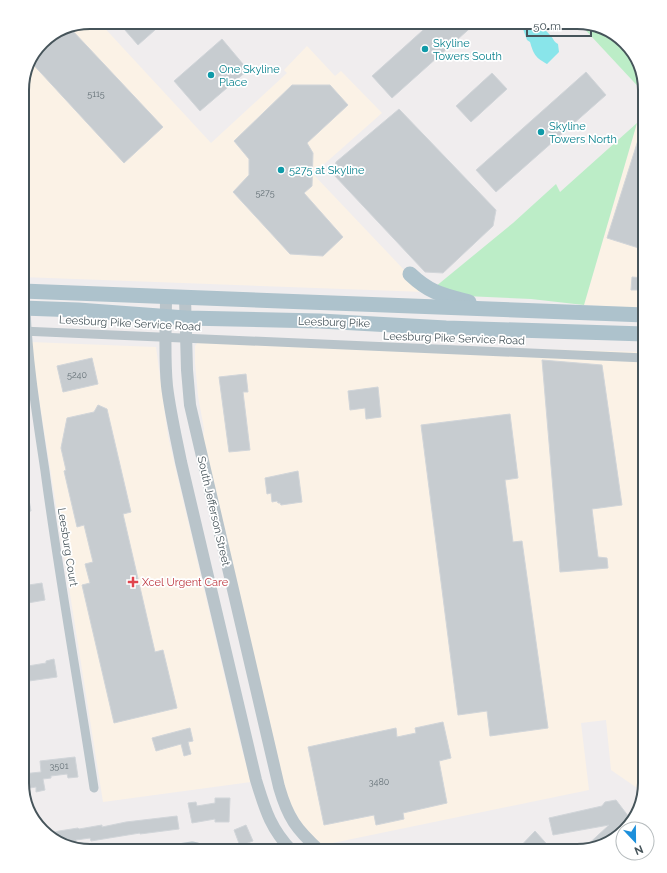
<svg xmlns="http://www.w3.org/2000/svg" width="667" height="873" viewBox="0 0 667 873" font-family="Raleway,sans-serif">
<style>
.commercial{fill:#fbf2e6}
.green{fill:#bcedc7}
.water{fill:#89e5ea}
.building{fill:#c7ccd0;stroke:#d1d5d9}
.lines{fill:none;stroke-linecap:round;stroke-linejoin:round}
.minor{stroke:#b9c4ca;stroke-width:9}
.tertiary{stroke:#b9c4ca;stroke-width:12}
.primary{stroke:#adc2cc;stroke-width:15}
.culture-dot{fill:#0f9aa8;stroke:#fff;stroke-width:1.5}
.health-dot{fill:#e0444e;stroke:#fff;stroke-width:1.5}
.labels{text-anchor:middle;stroke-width:3.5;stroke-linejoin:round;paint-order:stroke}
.number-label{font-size:9px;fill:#667278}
.culture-label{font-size:11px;fill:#0d838f;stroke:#fff;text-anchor:start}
.street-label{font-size:11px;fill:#46545a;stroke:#fff}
.health-label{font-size:11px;fill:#be3a42;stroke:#fff;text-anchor:start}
.rim{fill:none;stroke:#46545a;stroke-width:2}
</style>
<rect width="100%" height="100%" fill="#f0edee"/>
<g class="commercial">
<path d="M 90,22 L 99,22 L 211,143 L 287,73 L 284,70 L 307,46 L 335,76 L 341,71 L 382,113 L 313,174 L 425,292 L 22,277 L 22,85 L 29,60 L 45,39 Z"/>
<path d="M 645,95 L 645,308 L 584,305 L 637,123 Z"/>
<path d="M 30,342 L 156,347 L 168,436 L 241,746 L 251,782 L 103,802 Z"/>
<path d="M 198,342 L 533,351 L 533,349 L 645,352 L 645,783 L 643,792 L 611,770 L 606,720 L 581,723 L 589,790 L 323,845 L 312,836 L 303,826 L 288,800 L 203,438 L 204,429 L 198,396 L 195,363 L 195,346 Z"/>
</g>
<g class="green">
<path d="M 578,22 L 611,31 L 634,52 L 645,94 Z"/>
<path d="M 637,123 L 584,305 L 531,299 L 465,296 L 435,287 L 513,223 L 556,184 L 560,192 Z"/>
</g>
<path class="water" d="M 530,22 C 538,24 544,28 550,35 C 554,39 553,41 558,44 L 559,52 L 547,64 C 535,57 534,55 530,42 L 527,40 L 523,29 Z"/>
<g class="building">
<path d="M 118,22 L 164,22 L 138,45 Z"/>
<path d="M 432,22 L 477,22 L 392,98 L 372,76 Z"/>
<path d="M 71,29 L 163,127 L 124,163 L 29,60 L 45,39 Z"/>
<path d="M 222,39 L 248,70 L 200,111 L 174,81 Z"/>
<path d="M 586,72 L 606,95 L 496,192 L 476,170 Z"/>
<path d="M 492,73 L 507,89 L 471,122 L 456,106 Z"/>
<path d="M 292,85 L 330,85 L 348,105 L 307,143 L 313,153 L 312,186 L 304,193 L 343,237 L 323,256 L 290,254 L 233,192 L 249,175 L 249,159 L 234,141 Z"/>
<path d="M 399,109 L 496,210 L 493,226 L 443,273 L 425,272 L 334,175 L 336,162 Z"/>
<path d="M 640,134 L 645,136 L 645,250 L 607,238 Z"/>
<path d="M 632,277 L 645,278 L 645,290 L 631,290 Z"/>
<path d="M 92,358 L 98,384 L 63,392 L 57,366 Z"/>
<path d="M 542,360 L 602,365 L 622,505 L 592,509 L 598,557 L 607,558 L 608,568 L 560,572 Z"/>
<path d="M 246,374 L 248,392 L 243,392 L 250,450 L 229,452 L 219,377 Z"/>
<path d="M 378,387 L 381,417 L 366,419 L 365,408 L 350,410 L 348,391 Z"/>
<path d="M 98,405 L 107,409 L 131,512 L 123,514 L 155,652 L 163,650 L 177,708 L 114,723 L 82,585 L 90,583 L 85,564 L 93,562 L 84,525 L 77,527 L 64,471 L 66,470 L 61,448 L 67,418 L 94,412 Z"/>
<path d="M 510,414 L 518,478 L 505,480 L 513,542 L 522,541 L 548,728 L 490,736 L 487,711 L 458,715 L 421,425 Z"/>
<path d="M 298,471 L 302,502 L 281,505 L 280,503 L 278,503 L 277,501 L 272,502 L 271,493 L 267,494 L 265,478 Z"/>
<path d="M 28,494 L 31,511 L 22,512 L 22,495 Z"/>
<path d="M 42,583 L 45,600 L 22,604 L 22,586 Z"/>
<path d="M 54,659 L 57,677 L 22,682 L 22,665 L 28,664 L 28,666 L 46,663 L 46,661 Z"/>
<path d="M 443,722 L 451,758 L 439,761 L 447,803 L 403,813 L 404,819 L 376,825 L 374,815 L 324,825 L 308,747 L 396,728 L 397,737 L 416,733 L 415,728 Z"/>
<path d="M 190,728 L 193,741 L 188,742 L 191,754 L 184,756 L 181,744 L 156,751 L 152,738 Z"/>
<path d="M 75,757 L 78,777 L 68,778 L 67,774 L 51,776 L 51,778 L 43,779 L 45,790 L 36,792 L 36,787 L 24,789 L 22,783 L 22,774 L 41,772 L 40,761 Z"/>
<path d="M 215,798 L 230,798 L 229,822 L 215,822 L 215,819 L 192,823 L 188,803 L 196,802 L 197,806 L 215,803 Z"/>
<path d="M 616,800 L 632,821 L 625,829 L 623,829 L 623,831 L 615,840 L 583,849 L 609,825 L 553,835 L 549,818 L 602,806 L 605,802 Z"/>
<path d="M 177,816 L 179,829 L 140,834 L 140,833 L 91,841 L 90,838 L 76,840 L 76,842 L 62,844 L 56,842 L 48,834 L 59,831 L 78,828 L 79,829 L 102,825 L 102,827 L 126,822 Z"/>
<path d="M 246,825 L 253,841 L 240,846 L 234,830 Z"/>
<path d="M 535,831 L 553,851 L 516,851 Z"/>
</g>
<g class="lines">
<g class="minor">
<path d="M 26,309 C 28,363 37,417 45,471 C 59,577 78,682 94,788"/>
<path d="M 22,331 L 645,358"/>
<path d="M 158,851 L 192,846 L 197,847 L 204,851"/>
</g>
<g class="tertiary">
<path d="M 166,296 C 166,326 164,356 167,386 C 170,411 176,437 181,462 L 256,780 C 265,809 270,828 292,851"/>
<path d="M 185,297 L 187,370 L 190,405 L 279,787 C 288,818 296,829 320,851"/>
</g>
<g class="primary">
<path d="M 410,274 C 430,293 442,295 469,302"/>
<path d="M 22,291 L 645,315"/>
<path d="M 22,308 L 78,310 L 186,318 L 320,321 L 446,328 L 645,334"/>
</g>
</g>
<g class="culture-dot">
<circle cx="425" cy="49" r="4"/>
<circle cx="211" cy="75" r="4"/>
<circle cx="541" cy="132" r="4"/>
<circle cx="281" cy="170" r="4"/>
</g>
<path class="health-dot" d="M131 576h4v4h4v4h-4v4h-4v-4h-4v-4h4z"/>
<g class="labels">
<g class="number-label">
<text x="96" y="97">5115</text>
<text x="265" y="196">5275</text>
<text x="77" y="378">5240</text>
<text x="59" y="769">3501</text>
<text x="379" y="785">3480</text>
</g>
<g class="culture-label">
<text x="433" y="47">Skyline<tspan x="433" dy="13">Towers South</tspan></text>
<text x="219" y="73">One Skyline<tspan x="219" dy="13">Place</tspan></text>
<text x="549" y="130">Skyline<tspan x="549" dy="13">Towers North</tspan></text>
<text x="289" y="174">5275 at Skyline</text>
</g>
<g class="street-label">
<text transform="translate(334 322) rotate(2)" y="4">Leesburg Pike</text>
<text transform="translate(130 323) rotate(3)" y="4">Leesburg Pike Service Road</text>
<text transform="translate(454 338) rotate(2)" y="4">Leesburg Pike Service Road</text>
<text transform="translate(214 511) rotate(77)" y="4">South Jefferson Street</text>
<text transform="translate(68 547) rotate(81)" y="4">Leesburg Court</text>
</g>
<g class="health-label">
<text x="142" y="586">Xcel Urgent Care</text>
</g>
</g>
<path d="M0 0H667V873H0ZM90 29H577A61 61 0 0 1 638 90V783A61 61 0 0 1 577 844H90A61 61 0 0 1 29 783V90A61 61 0 0 1 90 29Z" fill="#fff" fill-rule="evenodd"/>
<path class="rim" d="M90 29H577A61 61 0 0 1 638 90V783A61 61 0 0 1 577 844H90A61 61 0 0 1 29 783V90A61 61 0 0 1 90 29Z"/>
<g transform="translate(635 841) rotate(158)"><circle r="19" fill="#ffffff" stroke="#b5bbbd"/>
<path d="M0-3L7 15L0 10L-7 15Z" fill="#1c8fdb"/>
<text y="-6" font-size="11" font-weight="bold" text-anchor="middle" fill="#46545a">N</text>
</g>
<path d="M527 30v6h64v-6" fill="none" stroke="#46545a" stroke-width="2"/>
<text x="533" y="30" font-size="12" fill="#46545a" stroke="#ffffff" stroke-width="3" paint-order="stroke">50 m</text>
</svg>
